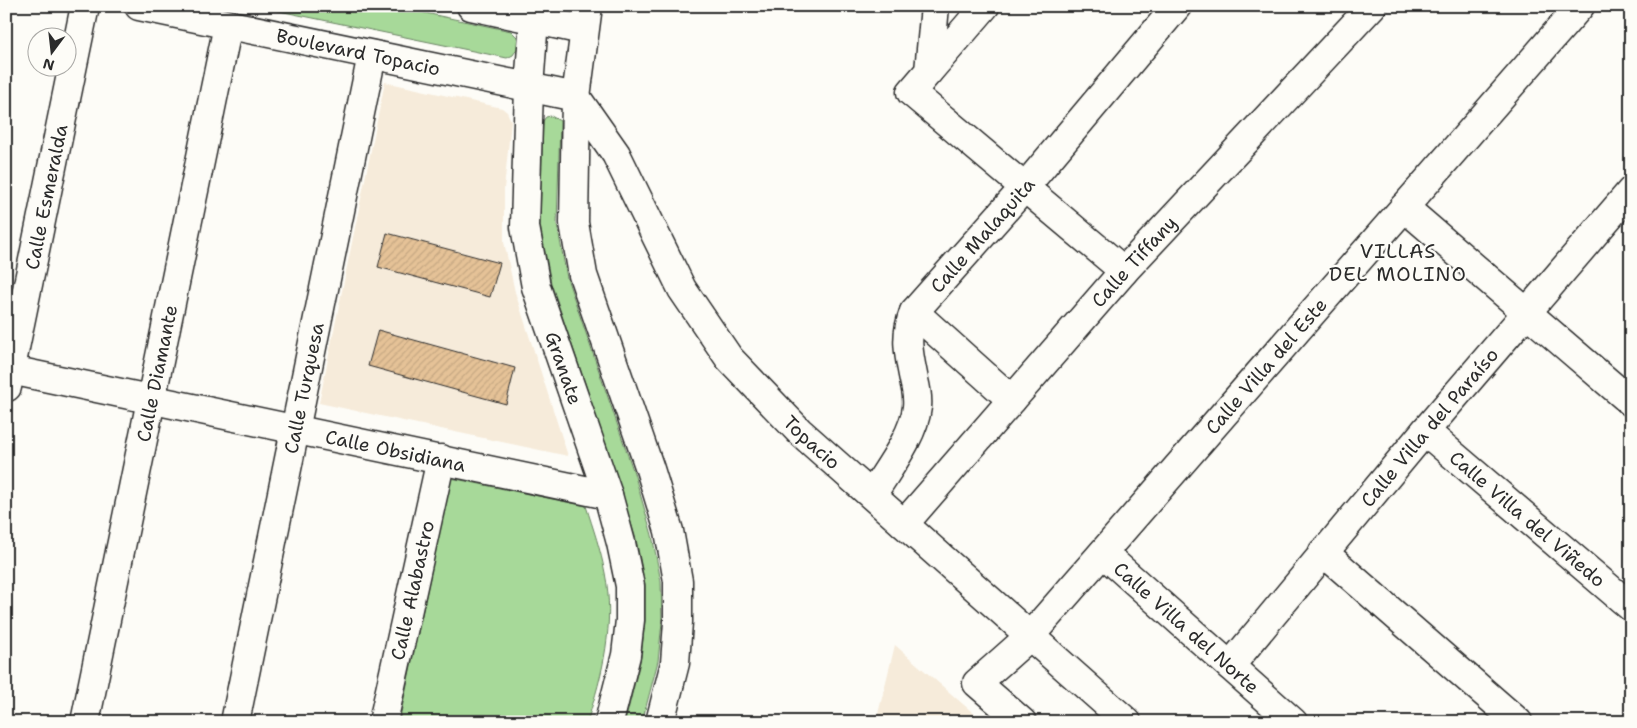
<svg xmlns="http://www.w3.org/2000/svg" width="1637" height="728" viewBox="0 0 1637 728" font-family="'Shantell Sans',sans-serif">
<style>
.built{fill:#f6ebda}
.grass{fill:#a7d999;stroke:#698262}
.building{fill:url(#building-hatch);stroke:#2b2b2b}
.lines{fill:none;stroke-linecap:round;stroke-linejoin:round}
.minor-casing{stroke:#2b2b2b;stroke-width:31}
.minor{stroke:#fdfcf7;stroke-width:28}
.labels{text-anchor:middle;stroke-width:4.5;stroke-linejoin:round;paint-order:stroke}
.street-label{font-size:19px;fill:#2b2b2b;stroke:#fdfcf7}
.neighbourhood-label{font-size:20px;letter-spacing:1px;fill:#2b2b2b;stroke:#fdfcf7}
</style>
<defs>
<pattern id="building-hatch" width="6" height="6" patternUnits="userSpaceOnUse" patternTransform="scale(1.25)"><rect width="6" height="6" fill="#e5c297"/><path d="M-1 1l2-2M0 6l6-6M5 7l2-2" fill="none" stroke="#c5a782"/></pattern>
</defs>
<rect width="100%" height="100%" fill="#fdfcf7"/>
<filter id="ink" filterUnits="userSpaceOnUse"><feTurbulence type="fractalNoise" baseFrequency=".02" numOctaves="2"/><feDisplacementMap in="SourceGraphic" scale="10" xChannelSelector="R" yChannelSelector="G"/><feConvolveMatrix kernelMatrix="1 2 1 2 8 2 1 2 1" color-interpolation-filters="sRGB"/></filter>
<g filter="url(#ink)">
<g class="built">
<path d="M 385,82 L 502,108 L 507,112 L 511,121 L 504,189 L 504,242 L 515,292 L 568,456 L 319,403 Z"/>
<path d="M 895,645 L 979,718 L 983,722 L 876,722 Z"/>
</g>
<g class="grass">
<path d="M 255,6 L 392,6 L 511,31 L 517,37 L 519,46 L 513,55 L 507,58 Z"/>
<path d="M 551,116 L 560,121 L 557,224 L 567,278 L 634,473 L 652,535 L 661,582 L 662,622 L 658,661 L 642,722 L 625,722 L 641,658 L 645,621 L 645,584 L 636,539 L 617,478 L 551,283 L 540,225 L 543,121 L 546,117 Z"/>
<path d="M 451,478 L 586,506 C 593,528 601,551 605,573 C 615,623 603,674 587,722 L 399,722 Z"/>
</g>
<g class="building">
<path d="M 387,233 L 500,263 L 490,297 L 378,267 Z"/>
<path d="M 378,330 L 515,368 L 506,404 L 368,366 Z"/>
</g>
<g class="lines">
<g class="minor-casing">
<g id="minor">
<path id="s1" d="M 139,6 L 576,97 L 616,154 L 682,289 L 729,358 L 799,431 L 1127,722"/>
<path d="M 471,6 L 583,30"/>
<path id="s2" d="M 536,6 L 534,20 L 529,87 L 525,227 L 536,287 L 608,495 L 621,543 L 630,586 L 630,620 L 626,655 L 609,722"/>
<path d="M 588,6 L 576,97 L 574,223 L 583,275 L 650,469 L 669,531 L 678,581 L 678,622 L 675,663 L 660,722"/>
<path d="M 935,6 L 929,71 L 911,92 L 1124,271"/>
<path d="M 929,71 L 985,6"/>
<path d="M 1404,207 L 1631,402"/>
<path d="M 914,312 L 1012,400"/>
<path id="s3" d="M 6,369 L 608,495"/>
<path id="s4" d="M 7,387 L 85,6"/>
<path id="s5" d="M 1425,431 L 1631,607"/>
<path id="s6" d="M 872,495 C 887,470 914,436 917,407 C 918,398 916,388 914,380 C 909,355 904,337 914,312 L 1024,188 L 1177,6"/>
<path id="s7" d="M 904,524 L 1124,271 L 1372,6"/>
<path d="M 1323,552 L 1518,722"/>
<path id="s8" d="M 1103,553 L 1293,722"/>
<path id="s9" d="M 1230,666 L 1425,431 L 1631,191"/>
<path id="s10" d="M 85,722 L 228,25"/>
<path id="s11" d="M 235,722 L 372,55"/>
<path id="s12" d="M 383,722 L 441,459"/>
<path id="s13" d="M 1022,722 L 977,683 L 1030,636 L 1580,6"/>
</g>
</g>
<use href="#minor" class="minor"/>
</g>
</g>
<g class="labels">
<g class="street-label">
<text dy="7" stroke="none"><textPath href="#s1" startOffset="224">Boulevard Topacio</textPath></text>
<text dy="7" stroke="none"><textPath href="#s4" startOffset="194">Calle Esmeralda</textPath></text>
<text dy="7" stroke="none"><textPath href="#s6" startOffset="299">Calle Malaquita</textPath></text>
<text dy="7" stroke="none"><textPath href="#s7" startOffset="349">Calle Tiffany</textPath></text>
<text dy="7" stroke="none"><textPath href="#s13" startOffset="489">Calle Villa del Este</textPath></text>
<text dy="7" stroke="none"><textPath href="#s2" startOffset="368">Granate</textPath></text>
<text dy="7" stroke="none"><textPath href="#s10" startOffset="356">Calle Diamante</textPath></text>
<text dy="7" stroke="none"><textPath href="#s11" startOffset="341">Calle Turquesa</textPath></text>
<text dy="7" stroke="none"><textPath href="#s9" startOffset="311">Calle Villa del Paraíso</textPath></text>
<text dy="7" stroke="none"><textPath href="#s1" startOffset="868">Topacio</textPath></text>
<text dy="7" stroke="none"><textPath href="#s3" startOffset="398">Calle Obsidiana</textPath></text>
<text dy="7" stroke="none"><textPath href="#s5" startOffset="135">Calle Villa del Viñedo</textPath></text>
<text dy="7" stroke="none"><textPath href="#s12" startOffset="135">Calle Alabastro</textPath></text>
<text dy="7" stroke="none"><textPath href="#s8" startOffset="112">Calle Villa del Norte</textPath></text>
</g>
<g class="neighbourhood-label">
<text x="1398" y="258">VILLAS<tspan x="1398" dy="23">DEL MOLINO</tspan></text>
</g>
</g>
<rect width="1637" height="728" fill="none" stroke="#fdfcf7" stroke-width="25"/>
<rect x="12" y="12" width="1612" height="703" fill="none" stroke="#2b2b2b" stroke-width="2" filter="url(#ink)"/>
<g transform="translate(52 52) rotate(195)"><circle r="24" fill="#fdfcf7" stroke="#a9a8a5"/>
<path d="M0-4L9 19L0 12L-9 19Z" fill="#2b2b2b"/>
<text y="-8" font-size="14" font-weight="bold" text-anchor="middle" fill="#2b2b2b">N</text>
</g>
</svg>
